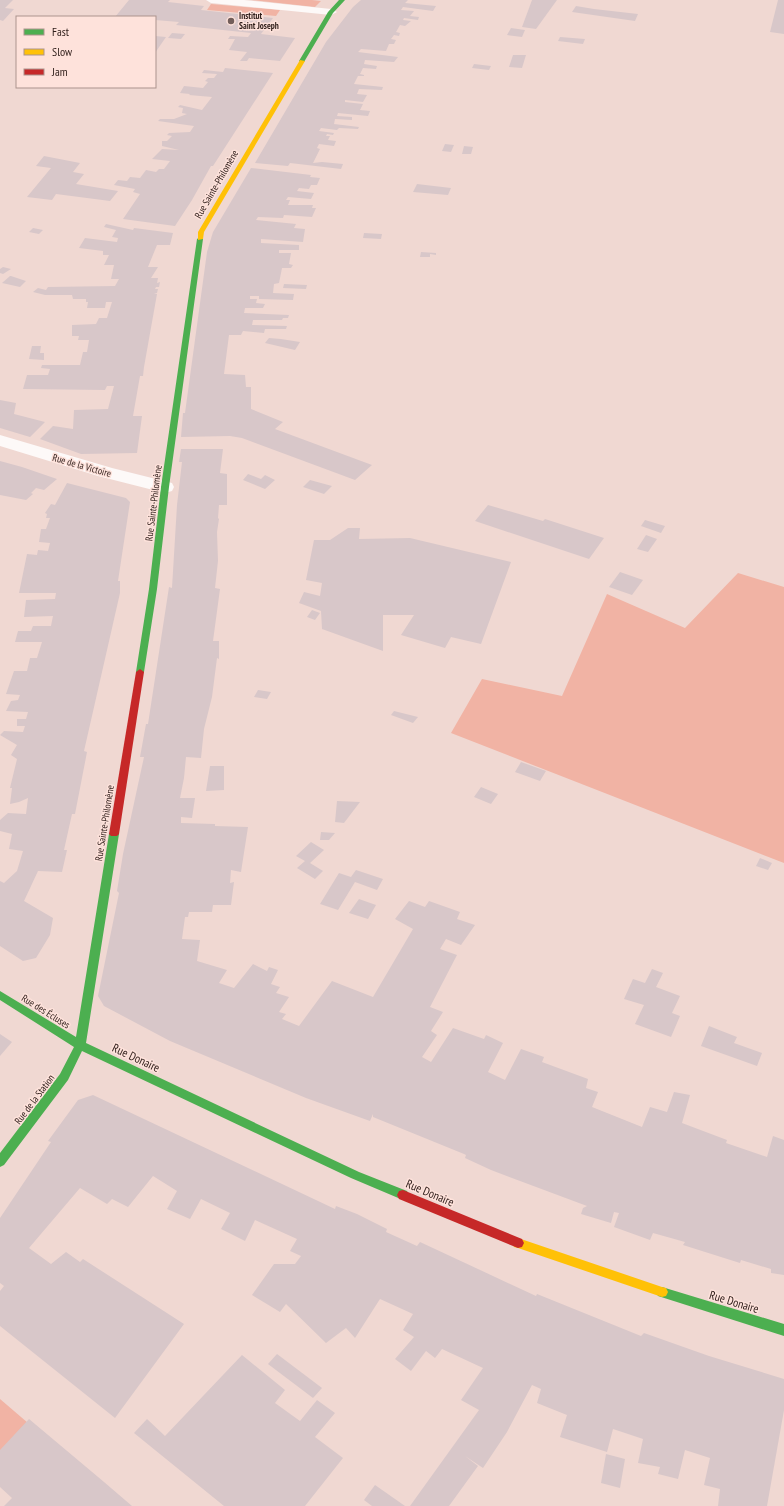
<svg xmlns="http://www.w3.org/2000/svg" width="784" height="1506" viewBox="0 0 784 1506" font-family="'PT Sans Narrow',sans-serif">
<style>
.green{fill:#f1b3a4}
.building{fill:#d8c7c9}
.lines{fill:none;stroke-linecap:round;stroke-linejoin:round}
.lane{fill:#fdf9f8;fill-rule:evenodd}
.street{fill:#fdf9f8;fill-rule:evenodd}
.fast{fill:#4caf50;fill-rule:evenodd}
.slow{fill:#ffc107;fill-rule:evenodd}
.jam{fill:#c62828;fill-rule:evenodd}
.poi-dot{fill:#725e5a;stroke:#fee2db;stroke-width:1.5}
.labels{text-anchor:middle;stroke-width:3;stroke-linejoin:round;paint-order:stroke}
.far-poi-label{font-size:9px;font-weight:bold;fill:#2e1d19;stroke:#fee2db;text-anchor:start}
.street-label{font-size:10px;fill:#2e1d19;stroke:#fee2db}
.near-street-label{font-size:12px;fill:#2e1d19;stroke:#fee2db}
</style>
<rect width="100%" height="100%" fill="#f0d8d2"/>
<g class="green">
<path d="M 251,0 L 312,0 L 321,1 L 315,7 Z"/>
<path d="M 211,4 L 280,10 L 276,16 L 207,10 Z"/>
<path d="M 738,573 L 784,587 L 784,863 L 451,733 L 482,679 L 562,696 L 607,594 L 685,628 Z"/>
<path d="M 0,1399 L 28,1423 L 0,1451 Z"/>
</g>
<g class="building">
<path d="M 0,0 L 13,0 L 5,8 L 14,9 L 3,21 L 0,20 Z"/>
<path d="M 129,0 L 170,0 L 168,2 L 204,6 L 201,10 L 273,18 L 261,34 L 295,38 L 280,61 L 249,58 L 247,61 L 240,61 L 247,52 L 229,50 L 235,39 L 228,39 L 230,36 L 248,37 L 251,33 L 176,25 L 179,22 L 155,20 L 155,17 L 115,17 Z"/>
<path d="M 361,0 L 408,0 L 405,3 L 436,6 L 433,11 L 403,7 L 401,10 L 414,11 L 410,16 L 419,17 L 418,20 L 404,18 L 403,20 L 411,21 L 405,26 L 400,25 L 396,32 L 400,33 L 399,36 L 394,35 L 391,39 L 396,40 L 394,44 L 389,44 L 386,51 L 361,49 L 358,52 L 398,57 L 394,62 L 365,60 L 364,64 L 377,66 L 376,69 L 363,68 L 360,74 L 364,75 L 364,76 L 358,76 L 354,84 L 383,87 L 382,90 L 359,89 L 357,94 L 367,95 L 363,102 L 345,100 L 345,102 L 363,104 L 360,110 L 370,111 L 368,116 L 338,113 L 337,116 L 352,117 L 352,120 L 335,119 L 334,124 L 359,127 L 358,129 L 339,128 L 337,130 L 321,128 L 319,131 L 334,133 L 333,135 L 327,134 L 326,136 L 330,136 L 328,140 L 336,141 L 334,146 L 319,144 L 317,148 L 320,149 L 313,163 L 322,162 L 343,164 L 341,169 L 290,163 L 288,166 L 255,163 L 326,42 L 353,7 Z"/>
<path d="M 532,0 L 557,0 L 536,29 L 522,27 Z"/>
<path d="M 778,0 L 784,0 L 784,34 L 770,32 Z"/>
<path d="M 576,6 L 594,9 L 638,14 L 635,21 L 572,12 Z"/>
<path d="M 511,28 L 525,30 L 522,37 L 507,35 Z"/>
<path d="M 172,33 L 185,34 L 181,39 L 168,38 Z"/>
<path d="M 155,36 L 166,37 L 155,53 Z"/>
<path d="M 560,37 L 585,39 L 583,44 L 558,41 Z"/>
<path d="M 513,55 L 526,55 L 522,68 L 509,67 Z"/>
<path d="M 474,64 L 491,66 L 489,70 L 472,68 Z"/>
<path d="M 225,68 L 273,73 L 213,166 L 211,166 L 192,200 L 175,226 L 123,219 L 140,194 L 133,192 L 135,189 L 114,185 L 118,180 L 127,181 L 130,177 L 140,178 L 146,170 L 156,172 L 159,169 L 164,169 L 170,161 L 152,159 L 162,149 L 179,150 L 162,146 L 162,141 L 167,141 L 172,136 L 167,135 L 169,133 L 190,132 L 194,126 L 158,121 L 160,119 L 174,119 L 187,114 L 182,113 L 183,108 L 178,107 L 180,105 L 202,110 L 212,97 L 189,95 L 190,94 L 180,93 L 184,86 L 203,88 L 208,82 L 205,81 L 208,78 L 214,78 L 217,74 L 202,73 L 204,70 L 223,72 Z"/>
<path d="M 445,144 L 454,145 L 451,152 L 442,151 Z"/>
<path d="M 464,146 L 473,147 L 471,154 L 462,154 Z"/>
<path d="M 44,156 L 80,163 L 73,172 L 84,174 L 76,184 L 118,191 L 110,201 L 56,194 L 52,200 L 27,197 L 51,168 L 36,166 Z"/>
<path d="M 251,168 L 311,175 L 310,177 L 320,178 L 317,185 L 311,185 L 309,189 L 299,188 L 297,191 L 314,193 L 311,199 L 288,197 L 286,200 L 290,200 L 288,205 L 313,205 L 312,208 L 316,208 L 312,217 L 284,215 L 283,218 L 258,217 L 256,220 L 296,224 L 294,228 L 305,229 L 303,242 L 261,239 L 261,243 L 299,245 L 299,250 L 279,250 L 279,253 L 291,253 L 289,264 L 293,265 L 291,268 L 282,268 L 279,283 L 274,284 L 273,293 L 294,294 L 293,300 L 259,299 L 259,296 L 250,296 L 250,299 L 257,299 L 256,303 L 265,304 L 263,308 L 245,308 L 244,313 L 289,315 L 288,318 L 283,318 L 282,320 L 253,320 L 252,325 L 287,326 L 286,329 L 265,329 L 264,333 L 243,331 L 241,335 L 229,335 L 224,374 L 245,375 L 246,387 L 251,387 L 251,409 L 283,422 L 275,429 L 372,465 L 355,480 L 242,438 L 230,436 L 181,437 L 183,413 L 185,413 L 207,252 L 213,232 Z"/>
<path d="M 417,184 L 451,188 L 448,195 L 413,192 Z"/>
<path d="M 106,224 L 133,230 L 134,228 L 173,233 L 170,245 L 157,245 L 148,267 L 158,267 L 151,278 L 158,278 L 157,283 L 160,282 L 159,287 L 156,287 L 155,289 L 158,289 L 157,293 L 154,293 L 157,294 L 144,367 L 143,376 L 140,376 L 133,416 L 142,416 L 137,453 L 81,454 L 40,439 L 53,426 L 73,429 L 74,410 L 108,409 L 114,386 L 107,386 L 105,390 L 23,389 L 27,375 L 48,375 L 50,369 L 41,368 L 42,365 L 80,365 L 83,352 L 87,352 L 89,340 L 78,340 L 79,336 L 72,336 L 72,325 L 96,324 L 99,318 L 107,318 L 112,302 L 106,302 L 105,308 L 87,308 L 88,302 L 86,302 L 86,299 L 73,299 L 72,295 L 45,295 L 33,292 L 38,288 L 46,290 L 48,287 L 115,286 L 119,279 L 111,279 L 114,265 L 104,265 L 109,255 L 103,255 L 103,251 L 79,248 L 85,238 L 117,242 L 118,238 L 112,237 L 116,230 L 104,227 Z"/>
<path d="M 33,228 L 43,230 L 39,234 L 29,232 Z"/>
<path d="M 364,233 L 382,234 L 381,239 L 363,238 Z"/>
<path d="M 421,252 L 436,253 L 436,255 L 430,254 L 430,257 L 420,257 Z"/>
<path d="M 3,267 L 11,269 L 3,274 L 0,273 L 0,269 Z"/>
<path d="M 10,276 L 11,276 L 26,281 L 20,287 L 2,283 Z"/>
<path d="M 284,284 L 307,285 L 306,289 L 283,288 Z"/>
<path d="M 269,338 L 281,339 L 300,342 L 295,350 L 265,343 Z"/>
<path d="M 32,346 L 41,346 L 40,353 L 44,353 L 44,360 L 29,359 Z"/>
<path d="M 0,400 L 16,403 L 14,414 L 45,422 L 30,437 L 0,428 Z"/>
<path d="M 181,449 L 223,449 L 220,473 L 227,474 L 227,505 L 219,505 L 218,518 L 219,519 L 217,532 L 218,561 L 215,588 L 220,589 L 213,641 L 219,641 L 219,659 L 217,658 L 212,697 L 204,729 L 201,758 L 186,757 L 184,778 L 180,798 L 195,798 L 192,818 L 181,817 L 181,823 L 215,824 L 215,826 L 248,827 L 241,872 L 231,870 L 230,883 L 234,882 L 231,905 L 213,905 L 212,912 L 189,912 L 188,917 L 185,917 L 182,939 L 200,940 L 197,961 L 227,970 L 219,983 L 234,988 L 253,964 L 267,971 L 269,967 L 278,970 L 271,984 L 280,987 L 276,993 L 289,997 L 279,1012 L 286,1014 L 282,1019 L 299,1026 L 332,981 L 373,997 L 413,929 L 395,919 L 409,901 L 425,907 L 429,901 L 460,912 L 457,919 L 475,925 L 461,945 L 446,939 L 440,949 L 457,955 L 430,1007 L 443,1012 L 431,1031 L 437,1035 L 422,1057 L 431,1062 L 453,1028 L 484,1039 L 486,1035 L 503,1043 L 488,1072 L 505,1080 L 521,1049 L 544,1057 L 542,1062 L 588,1079 L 586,1088 L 598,1092 L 592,1107 L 642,1127 L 650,1107 L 667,1112 L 674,1092 L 690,1095 L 682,1123 L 727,1140 L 726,1143 L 767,1157 L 773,1136 L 784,1140 L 784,1275 L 771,1273 L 771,1269 L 741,1260 L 740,1263 L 683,1245 L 685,1242 L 653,1233 L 650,1240 L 614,1227 L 619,1213 L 614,1212 L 611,1223 L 581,1214 L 583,1208 L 587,1206 L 491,1170 L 465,1158 L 466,1155 L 464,1154 L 373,1117 L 373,1114 L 370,1121 L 306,1098 L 170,1041 L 104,1006 L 98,996 L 119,893 L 117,891 L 123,854 L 144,757 L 140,757 L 146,724 L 148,724 L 169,587 L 172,588 L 177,505 L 182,462 L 179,462 Z"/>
<path d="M 0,461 L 22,467 L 57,479 L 44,490 L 36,488 L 31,493 L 33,494 L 26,500 L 0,495 Z"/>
<path d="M 248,474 L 261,479 L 265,475 L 275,480 L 265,489 L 243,480 Z"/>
<path d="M 310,480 L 332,486 L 324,494 L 303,487 Z"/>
<path d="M 67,483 L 126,498 L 130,502 L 118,581 L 120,581 L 120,593 L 84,751 L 87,752 L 75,814 L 72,814 L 64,850 L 67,850 L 62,872 L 38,871 L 24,901 L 53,918 L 50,935 L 36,958 L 23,961 L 0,946 L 0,881 L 4,883 L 17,871 L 23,851 L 9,849 L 12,834 L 0,831 L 0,820 L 8,813 L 26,814 L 28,798 L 19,802 L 10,804 L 12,788 L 10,788 L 17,759 L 11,755 L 17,745 L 0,735 L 4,731 L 23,732 L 25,726 L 17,726 L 17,719 L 26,719 L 28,712 L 6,711 L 11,701 L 18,700 L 20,695 L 6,694 L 14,671 L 27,671 L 30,658 L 37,658 L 42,642 L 15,642 L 18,631 L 31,631 L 33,626 L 51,626 L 53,616 L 24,617 L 26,600 L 55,599 L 56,593 L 19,593 L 27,554 L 37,555 L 38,550 L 48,551 L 50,543 L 39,542 L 41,529 L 46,529 L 50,518 L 46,518 L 47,514 L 45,513 L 51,504 L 55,505 Z"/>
<path d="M 488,505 L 543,521 L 545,519 L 604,538 L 589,559 L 475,521 Z"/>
<path d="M 645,520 L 665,526 L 661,533 L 641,526 Z"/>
<path d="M 348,528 L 360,528 L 359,539 L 410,538 L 511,562 L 481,644 L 451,637 L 445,648 L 401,635 L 414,615 L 383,615 L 383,651 L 322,629 L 321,611 L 299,603 L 304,592 L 320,596 L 322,583 L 306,580 L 314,540 L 330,540 Z"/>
<path d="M 646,535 L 657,539 L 648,552 L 637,549 Z"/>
<path d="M 620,572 L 643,580 L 632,595 L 609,587 Z"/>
<path d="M 312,610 L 320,613 L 315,620 L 307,617 Z"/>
<path d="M 258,690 L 271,692 L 267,699 L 254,697 Z"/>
<path d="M 394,711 L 418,717 L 413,723 L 391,715 Z"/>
<path d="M 521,762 L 546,771 L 540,781 L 515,772 Z"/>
<path d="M 210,766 L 224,766 L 224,790 L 206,791 Z"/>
<path d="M 481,787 L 498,794 L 491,804 L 474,797 Z"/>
<path d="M 337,801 L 360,802 L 344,823 L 335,822 Z"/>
<path d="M 321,832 L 335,833 L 329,840 L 320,840 Z"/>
<path d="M 311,842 L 324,850 L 310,863 L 323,871 L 315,879 L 297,868 L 305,861 L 296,856 Z"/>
<path d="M 760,858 L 772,863 L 768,870 L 756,866 Z"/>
<path d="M 356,870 L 383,879 L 377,890 L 355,882 L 338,910 L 320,904 L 339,873 L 351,877 Z"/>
<path d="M 359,899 L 376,905 L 368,919 L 349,913 Z"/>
<path d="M 652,969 L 663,973 L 656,987 L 680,996 L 672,1013 L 680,1016 L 671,1037 L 635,1024 L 644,1005 L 624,999 L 633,979 L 645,983 Z"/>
<path d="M 709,1026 L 737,1037 L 734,1043 L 762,1053 L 757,1066 L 701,1046 Z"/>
<path d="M 0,1034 L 12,1042 L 0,1056 Z"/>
<path d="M 93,1095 L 335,1209 L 336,1206 L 357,1214 L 387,1229 L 386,1232 L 417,1246 L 420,1242 L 536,1296 L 537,1294 L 641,1336 L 644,1333 L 709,1356 L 784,1379 L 784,1410 L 767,1506 L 718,1506 L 720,1489 L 704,1485 L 710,1458 L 685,1450 L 678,1479 L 658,1474 L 660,1467 L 638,1463 L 643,1439 L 613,1429 L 607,1452 L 560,1437 L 567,1415 L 537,1403 L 541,1389 L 532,1385 L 507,1432 L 483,1468 L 465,1456 L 478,1466 L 449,1506 L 410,1506 L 479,1410 L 461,1400 L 483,1368 L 442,1349 L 435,1358 L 426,1351 L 411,1371 L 395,1359 L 414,1337 L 403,1330 L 413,1314 L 380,1299 L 355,1338 L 346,1328 L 326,1343 L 286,1304 L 280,1312 L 252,1295 L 274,1264 L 295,1264 L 301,1256 L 290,1251 L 297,1239 L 255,1220 L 245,1241 L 221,1229 L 230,1213 L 201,1199 L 190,1219 L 167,1209 L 177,1191 L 153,1176 L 128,1207 L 112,1199 L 107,1204 L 80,1188 L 29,1248 L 51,1264 L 66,1252 L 80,1262 L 83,1259 L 184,1324 L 115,1418 L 0,1326 L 0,1291 L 4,1286 L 0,1283 L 0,1218 L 51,1142 L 48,1141 L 78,1100 Z"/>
<path d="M 277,1354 L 322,1388 L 313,1398 L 268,1364 Z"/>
<path d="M 242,1355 L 285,1390 L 275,1403 L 300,1421 L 317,1400 L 335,1413 L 315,1437 L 343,1458 L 305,1506 L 224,1506 L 134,1433 L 147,1419 L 165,1436 Z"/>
<path d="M 29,1419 L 104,1482 L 132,1506 L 4,1506 L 12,1498 L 0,1487 L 0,1450 Z"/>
<path d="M 606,1454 L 625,1459 L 620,1488 L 601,1483 Z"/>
<path d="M 375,1485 L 405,1506 L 372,1506 L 364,1500 Z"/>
</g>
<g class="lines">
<path class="lane" d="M 206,0 L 244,0 L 331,9 L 337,12 L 331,15 L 211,3 Z"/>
<path class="street" d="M 0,435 L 112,468 L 172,483 L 174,487 L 172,491 L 165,493 L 98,476 L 0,446 Z"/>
<g class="fast">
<path d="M 339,0 L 345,0 L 333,13 L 304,62 L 300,62 L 299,61 L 328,12 Z"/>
<path d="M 200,237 L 203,239 L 169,487 L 157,589 L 144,672 L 140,675 L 136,672 L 149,589 L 161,487 L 197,239 Z"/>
<path d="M 114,831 L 117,832 L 119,834 L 86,1043 L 359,1172 L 407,1191 L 409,1195 L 407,1199 L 403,1200 L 351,1178 L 82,1051 L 68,1080 L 4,1165 L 0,1167 L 0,1153 L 60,1074 L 74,1047 L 0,1000 L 0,991 L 76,1037 L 109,834 L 111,832 Z"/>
<path d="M 662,1287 L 784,1324 L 784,1336 L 658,1296 L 656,1292 L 658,1288 Z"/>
</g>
<g class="slow">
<path d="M 300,60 L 305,61 L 204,232 L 203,239 L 198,240 L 198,232 Z"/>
<path d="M 518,1238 L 662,1287 L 666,1288 L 668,1292 L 666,1296 L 662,1297 L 518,1248 L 514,1247 L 512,1243 L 514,1239 Z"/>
</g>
<g class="jam">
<path d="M 140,669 L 144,672 L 119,834 L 117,836 L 111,836 L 109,834 L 136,672 Z"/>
<path d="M 403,1190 L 522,1239 L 524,1243 L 522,1247 L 518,1248 L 399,1199 L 397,1195 L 399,1191 Z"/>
</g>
</g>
<circle class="poi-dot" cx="231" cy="21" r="4"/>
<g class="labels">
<g class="far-poi-label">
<text x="239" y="19">Institut<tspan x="239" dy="10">Saint Joseph</tspan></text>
</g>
<g class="street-label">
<text transform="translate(216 184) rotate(-60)" y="4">Rue Sainte-Philomène</text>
<text transform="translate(82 465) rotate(16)" y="4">Rue de la Victoire</text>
<text transform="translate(153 503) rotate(-83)" y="4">Rue Sainte-Philomène</text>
<text transform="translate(104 823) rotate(-81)" y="4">Rue Sainte-Philomène</text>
<text transform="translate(46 1011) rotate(32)" y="4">Rue des Écluses</text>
<text transform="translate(34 1099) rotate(-53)" y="4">Rue de la Station</text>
</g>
<g class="near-street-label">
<text transform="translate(136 1058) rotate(25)" y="4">Rue Donaire</text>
<text transform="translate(430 1193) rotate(23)" y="4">Rue Donaire</text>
<text transform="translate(734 1302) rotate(17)" y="4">Rue Donaire</text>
</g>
</g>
<rect x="16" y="16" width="140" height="72" fill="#fee2db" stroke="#ab938d"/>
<rect x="24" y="29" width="20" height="6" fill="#4caf50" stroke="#ab938d"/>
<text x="52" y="36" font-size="12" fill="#2e1d19">Fast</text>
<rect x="24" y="49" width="20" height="6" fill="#ffc107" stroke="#ab938d"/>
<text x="52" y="56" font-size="12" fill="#2e1d19">Slow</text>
<rect x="24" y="69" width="20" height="6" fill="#c62828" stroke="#ab938d"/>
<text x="52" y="76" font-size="12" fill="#2e1d19">Jam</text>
</svg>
